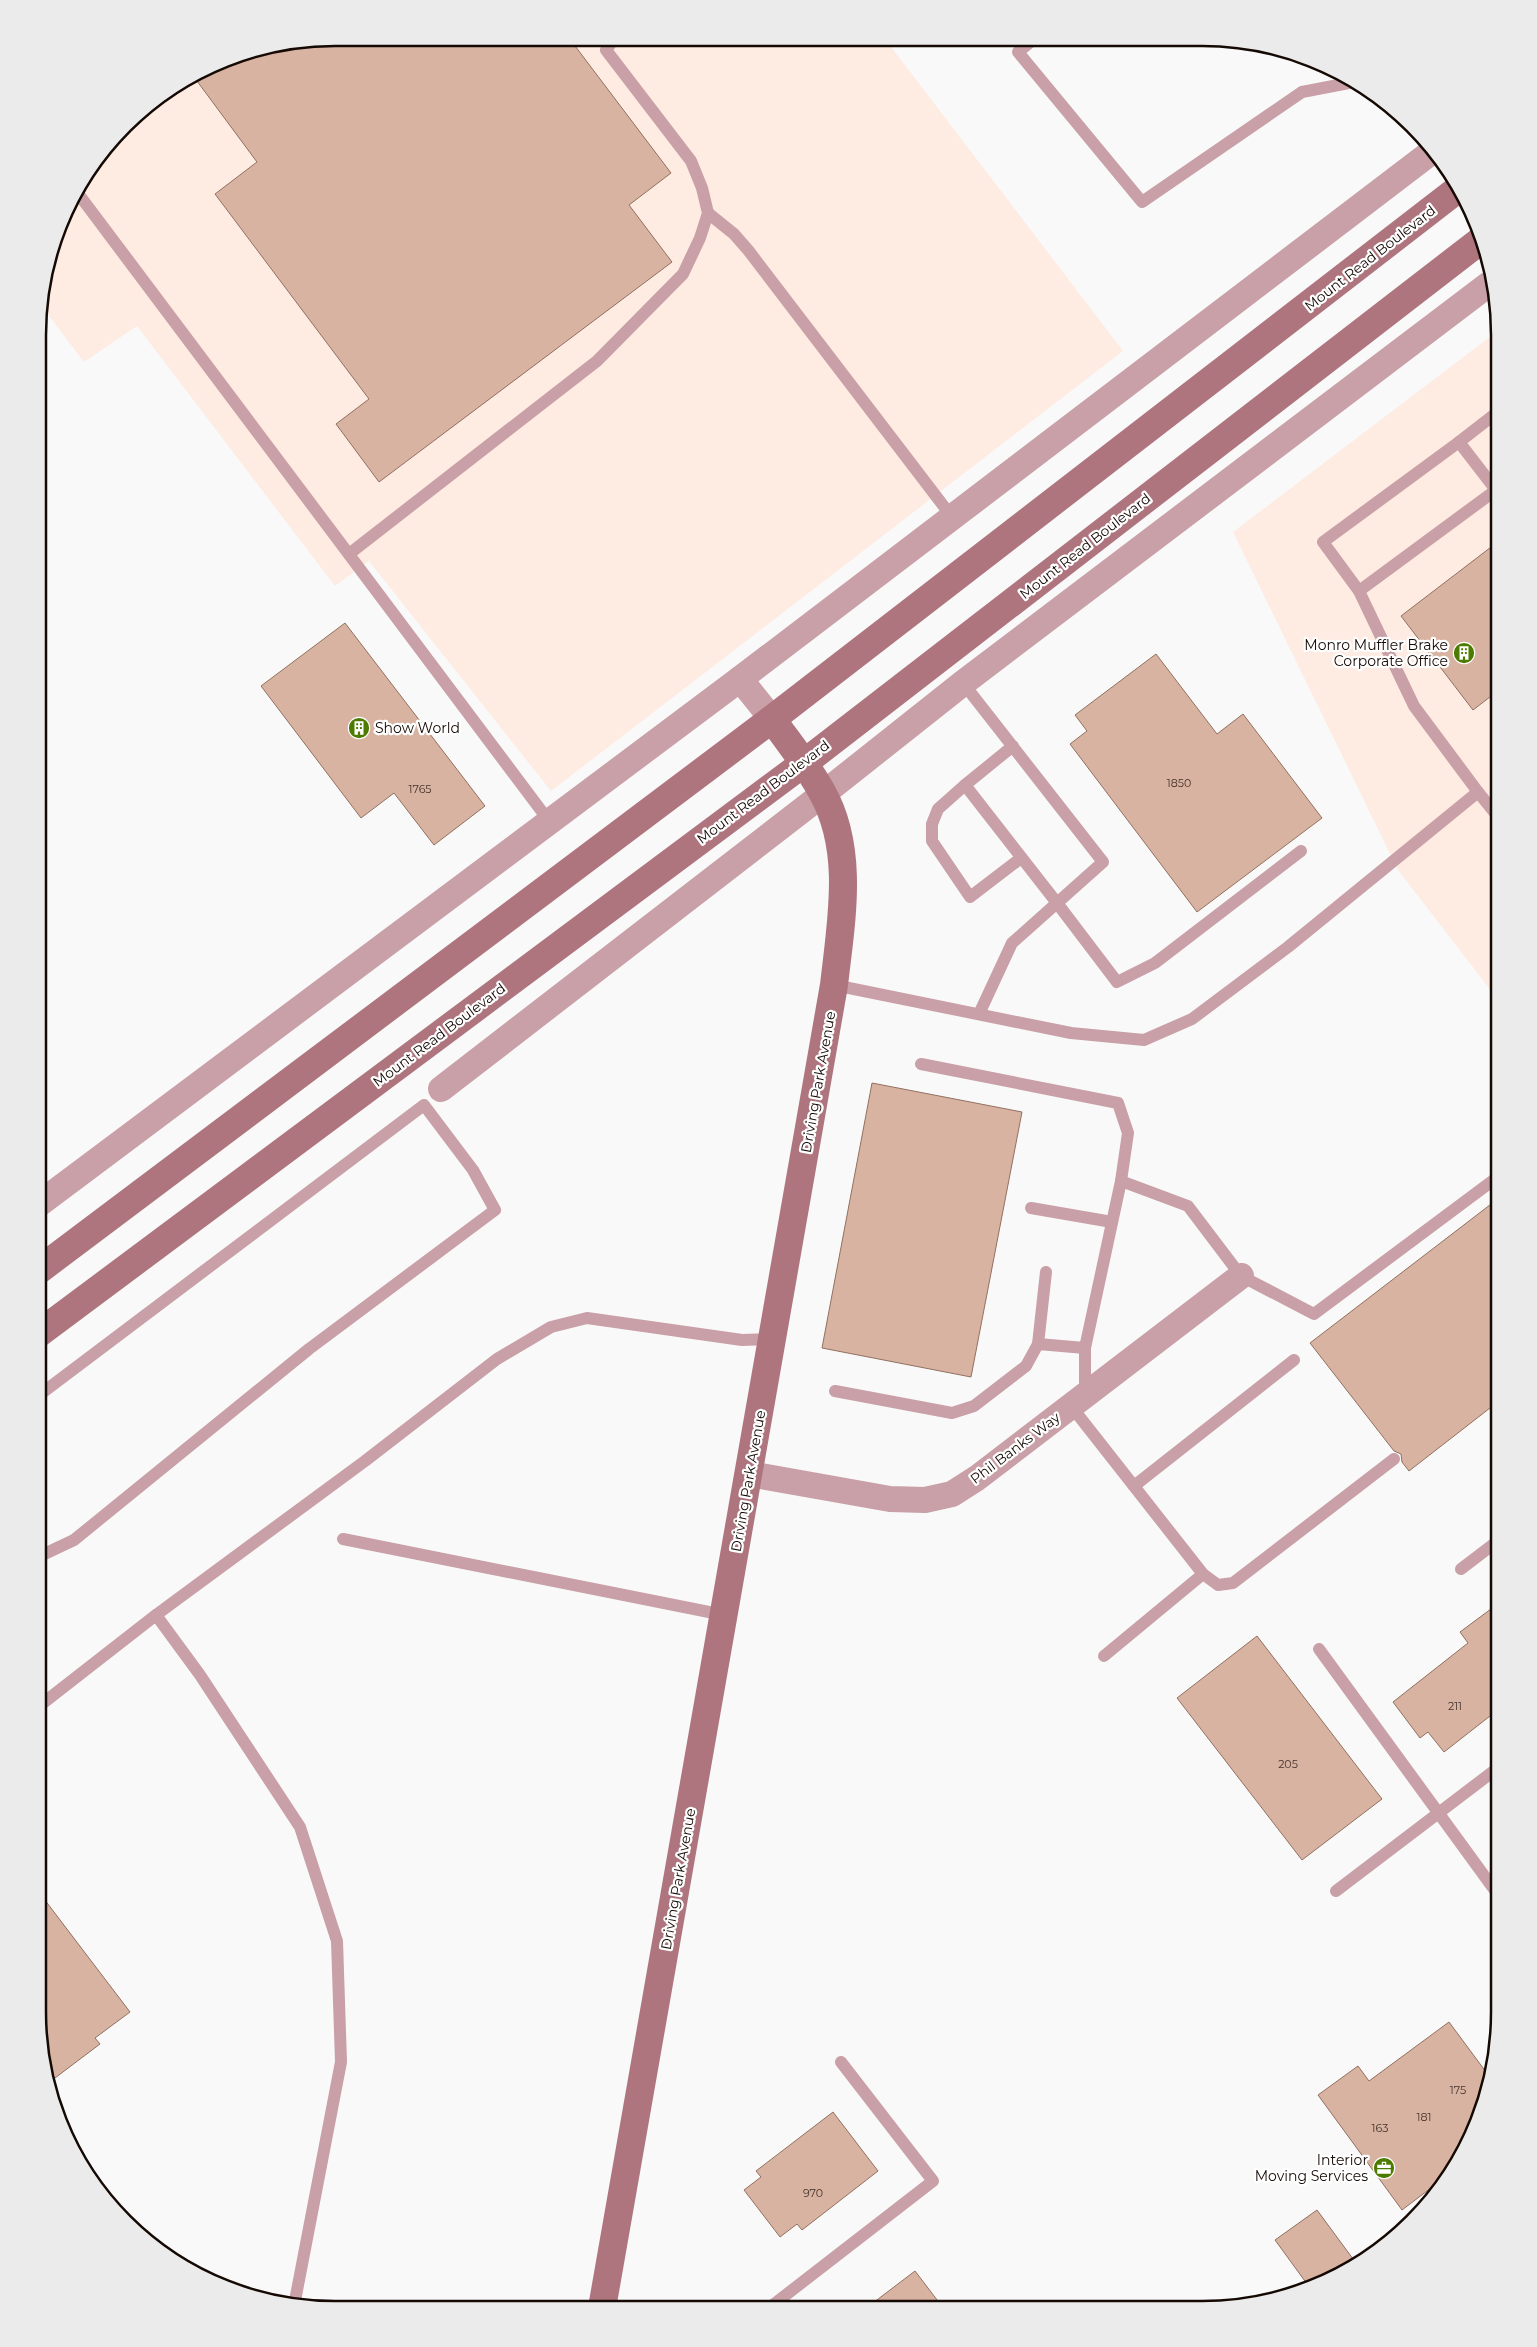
<svg xmlns="http://www.w3.org/2000/svg" width="1537" height="2347" viewBox="0 0 1537 2347" font-family="Montserrat,sans-serif">
<style>
.commercial{fill:#feebe2}
.building{fill:#d9b3a2;stroke:#927060}
.lines{fill:none;stroke-linecap:round;stroke-linejoin:round}
.lane{stroke:#c9a0a7;stroke-width:12}
.street{stroke:#c9a0a7;stroke-width:26}
.secondary{stroke:#af757f;stroke-width:28}
.labels{text-anchor:middle;stroke-width:4.5;stroke-linejoin:round;paint-order:stroke}
.number-label{font-size:11px;fill:#46342c}
.street-label{font-size:14px;fill:#150904;stroke:#fff}
.poi-label{font-size:14px;fill:#150904;stroke:#fff;text-anchor:end}
.rim{fill:none;stroke:#150904;stroke-width:2.5}
</style>
<rect width="100%" height="100%" fill="#f9f9f9"/>
<g class="commercial">
<path d="M 335,38 L 885,39 L 1123,351 L 551,791 L 369,561 L 335,586 L 137,326 L 84,362 L 40,304 L 40,297 L 68,203 L 139,112 L 222,60 Z"/>
<path d="M 1499,330 L 1499,1001 L 1398,870 L 1233,532 Z"/>
</g>
<g class="building">
<path d="M 335,38 L 569,38 L 671,173 L 629,205 L 672,262 L 379,482 L 336,424 L 369,399 L 215,194 L 257,162 L 194,77 L 222,60 Z"/>
<path d="M 1499,541 L 1499,690 L 1473,710 L 1401,616 Z"/>
<path d="M 345,623 L 485,806 L 434,845 L 394,793 L 361,818 L 261,686 Z"/>
<path d="M 1156,654 L 1217,734 L 1243,714 L 1322,818 L 1197,912 L 1070,744 L 1087,731 L 1075,715 Z"/>
<path d="M 872,1083 L 1022,1112 L 971,1377 L 822,1348 Z"/>
<path d="M 1499,1198 L 1499,1401 L 1409,1471 L 1402,1462 L 1401,1454 L 1394,1451 L 1310,1343 Z"/>
<path d="M 1499,1603 L 1499,1709 L 1444,1752 L 1428,1732 L 1420,1738 L 1393,1702 L 1468,1643 L 1460,1632 Z"/>
<path d="M 1257,1636 L 1382,1799 L 1302,1860 L 1177,1698 Z"/>
<path d="M 38,1891 L 130,2012 L 95,2038 L 100,2044 L 51,2081 L 38,2012 Z"/>
<path d="M 1449,2022 L 1489,2076 L 1477,2125 L 1448,2175 L 1402,2210 L 1318,2095 L 1358,2066 L 1369,2081 Z"/>
<path d="M 833,2112 L 878,2171 L 802,2230 L 797,2224 L 780,2237 L 744,2190 L 761,2177 L 756,2171 Z"/>
<path d="M 1317,2210 L 1356,2263 L 1316,2287 L 1310,2288 L 1275,2240 Z"/>
<path d="M 915,2271 L 944,2309 L 865,2309 Z"/>
</g>
<g class="lines">
<g class="lane">
<path d="M 1034,39 L 1018,52 L 1142,202 L 1302,92 L 1354,82"/>
<path d="M 77,192 L 549,821"/>
<path d="M 708,213 L 734,234 L 748,250 L 952,517"/>
<path d="M 1459,442 L 1323,542 L 1359,591 L 1496,490"/>
<path d="M 1499,487 L 1496,490 L 1459,442 L 1499,411"/>
<path d="M 349,554 L 597,361 L 683,274 L 700,238 L 708,213 L 702,188 L 691,161 L 606,50 L 615,38"/>
<path d="M 1359,591 L 1414,706 L 1478,792"/>
<path d="M 963,683 L 1103,862 L 1057,903 L 965,785 L 1013,746"/>
<path d="M 965,785 L 938,809 L 932,824 L 932,841 L 970,897 L 1021,858"/>
<path d="M 834,985 L 1071,1033 L 1144,1040 L 1192,1019 L 1288,947 L 1478,792 L 1499,818"/>
<path d="M 979,1014 L 1012,943 L 1057,903 L 1117,982 L 1155,963 L 1301,851"/>
<path d="M 921,1064 L 1118,1103 L 1128,1133 L 1121,1181 L 1188,1206 L 1241,1276 L 1314,1314 L 1499,1176"/>
<path d="M 1031,1208 L 1112,1222"/>
<path d="M 1038,1344 L 1046,1272"/>
<path d="M 835,1391 L 952,1413 L 974,1406 L 1026,1366 L 1038,1344 L 1085,1348 L 1121,1181"/>
<path d="M 1085,1396 L 1085,1348"/>
<path d="M 1071,1406 L 1203,1574 L 1218,1585 L 1233,1583 L 1394,1459"/>
<path d="M 1134,1486 L 1294,1360"/>
<path d="M 343,1539 L 724,1615"/>
<path d="M 38,1557 L 74,1540 L 309,1349 L 495,1210 L 473,1170 L 424,1105 L 38,1396"/>
<path d="M 1461,1569 L 1499,1540"/>
<path d="M 1319,1649 L 1499,1896"/>
<path d="M 1104,1656 L 1203,1574"/>
<path d="M 38,1707 L 156,1615"/>
<path d="M 1336,1891 L 1499,1767"/>
<path d="M 294,2306 L 341,2062 L 337,1941 L 300,1827 L 200,1675 L 156,1615 L 365,1461 L 497,1359 L 551,1327 L 587,1318 L 742,1340 L 772,1339"/>
<path d="M 769,2308 L 933,2181 L 841,2062"/>
</g>
<g class="street">
<path d="M 740,679 L 772,719"/>
<path d="M 441,1089 L 823,794 L 963,683 L 1489,284"/>
<path d="M 39,1204 L 740,679 L 1434,150"/>
<path d="M 749,1474 L 890,1499 L 925,1500 L 952,1494 L 977,1478 L 1241,1276"/>
</g>
<g class="secondary">
<path d="M 39,1270 L 772,719 L 1458,189"/>
<path d="M 38,1334 L 804,763 L 1481,240"/>
<path d="M 602,2308 L 834,985 C 841,922 855,850 822,792 C 808,766 789,743 772,719"/>
</g>
</g>
<defs>
<g id="building-disc" transform="scale(1.125)"><circle r="9.5" fill="#4d7b00" stroke="#fff"/><path d="M-4-6H4V6H1V3H-1V6H-4ZM-2.5-4.3h1.7v1.8h-1.7ZM.8-4.3h1.7v1.8H.8ZM-2.5-1h1.7V.8h-1.7ZM.8-1h1.7V.8H.8Z" fill="#fff"/></g>
<g id="office-disc" transform="scale(1.125)"><circle r="9.5" fill="#4d7b00" stroke="#fff"/><path d="M-6-3h4V-5.5h4V-3h4V5H-6ZM-1-4.5V-3h2v-1.5ZM-6 0V1H6V0Z" fill="#fff"/></g>
</defs>
<g fill-rule="evenodd">
<use href="#building-disc" x="1464" y="653"/>
<use href="#building-disc" x="359" y="728"/>
<use href="#office-disc" x="1384" y="2168"/>
</g>
<g class="labels">
<g class="number-label">
<text x="1179" y="787">1850</text>
<text x="420" y="793">1765</text>
<text x="1455" y="1710">211</text>
<text x="1288" y="1768">205</text>
<text x="1458" y="2094">175</text>
<text x="1424" y="2121">181</text>
<text x="1380" y="2132">163</text>
<text x="813" y="2197">970</text>
</g>
<g class="street-label">
<text transform="translate(1370 258) rotate(-38)" y="5">Mount Read Boulevard</text>
<text transform="translate(1085 546) rotate(-38)" y="5">Mount Read Boulevard</text>
<text transform="translate(763 792) rotate(-37)" y="5">Mount Read Boulevard</text>
<text transform="translate(439 1035) rotate(-37)" y="5">Mount Read Boulevard</text>
<text transform="translate(818 1082) rotate(-80)" y="5">Driving Park Avenue</text>
<text transform="translate(1015 1448) rotate(-37)" y="5">Phil Banks Way</text>
<text transform="translate(748 1481) rotate(-80)" y="5">Driving Park Avenue</text>
<text transform="translate(678 1879) rotate(-80)" y="5">Driving Park Avenue</text>
</g>
<g class="poi-label">
<text x="1448" y="650">Monro Muffler Brake<tspan x="1448" dy="16">Corporate Office</tspan></text>
<text x="375" y="733" text-anchor="start">Show World</text>
<text x="1368" y="2165">Interior<tspan x="1368" dy="16">Moving Services</tspan></text>
</g>
</g>
<path d="M0 0H1537V2347H0ZM335 46H1202A289 289 0 0 1 1491 335V2012A289 289 0 0 1 1202 2301H335A289 289 0 0 1 46 2012V335A289 289 0 0 1 335 46Z" fill="#ecebeb" fill-rule="evenodd"/>
<path class="rim" d="M335 46H1202A289 289 0 0 1 1491 335V2012A289 289 0 0 1 1202 2301H335A289 289 0 0 1 46 2012V335A289 289 0 0 1 335 46Z"/>
</svg>
